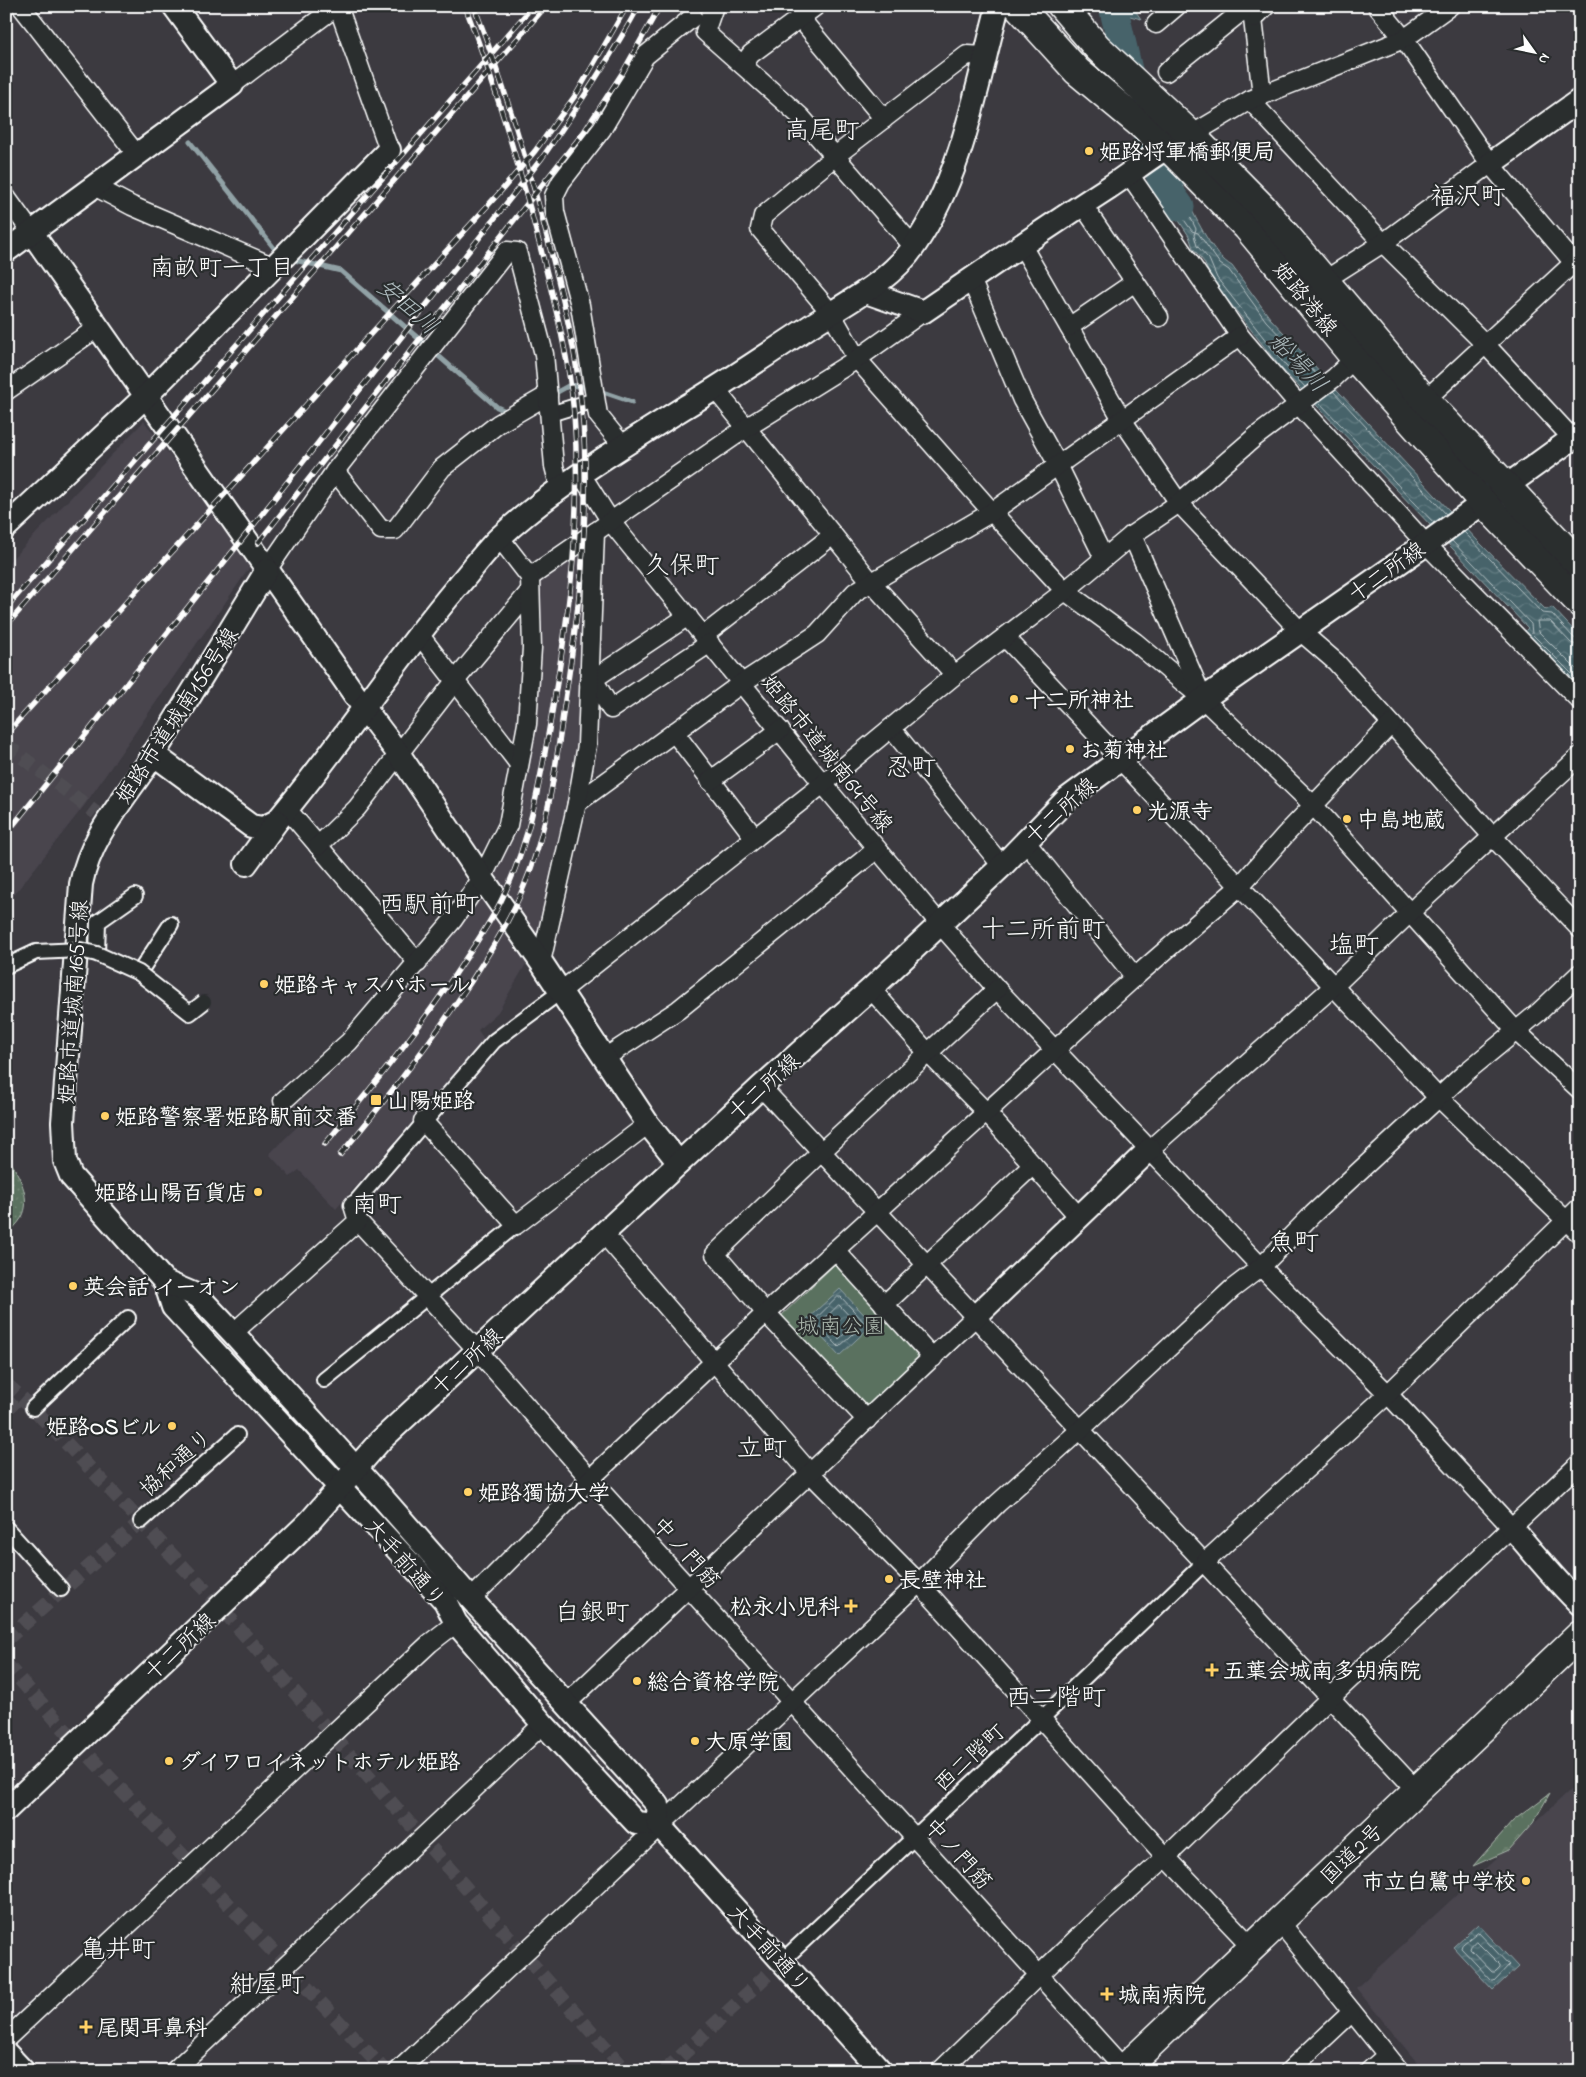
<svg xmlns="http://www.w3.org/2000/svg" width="1586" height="2077" viewBox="0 0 1586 2077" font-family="'Indie Flower','Klee One',sans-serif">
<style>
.built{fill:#48444d}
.grass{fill:url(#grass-dots);stroke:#acb8ae}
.forest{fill:url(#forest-crowns);stroke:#acb8ae}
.park{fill:#5a715e;stroke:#acb8ae}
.water{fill:url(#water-waves);stroke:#91a2a6}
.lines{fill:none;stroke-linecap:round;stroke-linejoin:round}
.shore{stroke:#b5c1c4;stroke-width:1}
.stream{stroke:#91a2a6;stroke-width:5}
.river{stroke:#47646b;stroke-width:29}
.pedestrian-tunnel{stroke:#504e53;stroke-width:14;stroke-dasharray:14 7;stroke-linecap:butt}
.pedestrian-casing{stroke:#fff;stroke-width:18}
.minor-casing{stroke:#fff;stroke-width:21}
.tertiary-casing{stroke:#fff;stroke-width:26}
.primary-casing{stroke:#fff;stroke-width:31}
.trunk-casing{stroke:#fff;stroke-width:31}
.pedestrian{stroke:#2a2d2e;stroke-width:14}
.minor{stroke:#2a2d2e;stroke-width:18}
.tertiary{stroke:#2a2d2e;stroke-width:22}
.primary{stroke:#2a2d2e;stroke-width:28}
.trunk{stroke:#2a2d2e;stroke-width:28}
.rail-casing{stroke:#fff;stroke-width:5.5}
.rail{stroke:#2a2d2e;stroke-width:4;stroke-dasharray:11;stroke-linecap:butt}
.pedestrian-bridge-casing{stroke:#fff;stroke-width:18;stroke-linecap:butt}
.pedestrian-bridge{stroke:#2a2d2e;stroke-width:14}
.poi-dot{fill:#ffd166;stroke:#2a2d2e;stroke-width:2}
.labels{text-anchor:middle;stroke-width:4.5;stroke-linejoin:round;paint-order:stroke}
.poi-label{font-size:22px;font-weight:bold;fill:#fff;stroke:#2a2d2e;text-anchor:start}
.street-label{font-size:22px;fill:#fff;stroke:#2a2d2e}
.park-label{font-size:22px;fill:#acb8ae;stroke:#2a2d2e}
.neighbourhood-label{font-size:24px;fill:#fff;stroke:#2a2d2e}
.water-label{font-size:24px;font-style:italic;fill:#acb9bc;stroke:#2a2d2e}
.quarter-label{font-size:25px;fill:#fff;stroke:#2a2d2e}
</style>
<defs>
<pattern id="grass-dots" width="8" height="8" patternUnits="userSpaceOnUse" patternTransform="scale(1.25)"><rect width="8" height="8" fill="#5a715e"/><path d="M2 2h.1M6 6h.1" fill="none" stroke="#738676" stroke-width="1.8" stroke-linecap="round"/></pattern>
<pattern id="forest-crowns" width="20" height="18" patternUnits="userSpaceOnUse" patternTransform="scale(1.25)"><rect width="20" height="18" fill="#5a715e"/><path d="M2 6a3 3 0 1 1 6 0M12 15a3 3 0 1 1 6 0" fill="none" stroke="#738676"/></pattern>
<pattern id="water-waves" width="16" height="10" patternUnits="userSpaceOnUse" patternTransform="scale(1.25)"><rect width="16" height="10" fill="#47646b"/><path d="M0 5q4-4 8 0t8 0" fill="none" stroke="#637b81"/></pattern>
</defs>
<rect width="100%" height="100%" fill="#3c3a40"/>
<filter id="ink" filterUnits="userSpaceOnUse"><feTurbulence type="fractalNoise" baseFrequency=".02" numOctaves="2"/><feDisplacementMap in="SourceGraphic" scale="10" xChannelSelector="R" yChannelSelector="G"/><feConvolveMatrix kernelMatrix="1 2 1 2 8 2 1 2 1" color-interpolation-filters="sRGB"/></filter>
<g filter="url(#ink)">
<g class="built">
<path d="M 144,421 L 252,564 L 84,806 L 6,905 L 6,565 Z"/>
<path d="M 583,549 L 590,556 L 579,751 L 542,927 L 537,945 L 498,1012 L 478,1030 L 484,1039 L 336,1209 L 299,1170 L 290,1177 L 269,1154 L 302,1122 L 288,1107 L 391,1010 L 482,895 L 509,839 L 529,771 L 538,685 L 535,580 Z"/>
<path d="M 1580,1781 L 1580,2071 L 1424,2071 L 1356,1988 Z"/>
</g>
<path class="grass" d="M 12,1164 C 21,1179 31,1200 22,1217 C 18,1224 11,1230 6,1236 L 6,1170 Z"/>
<path class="forest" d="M 1550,1793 L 1533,1823 L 1509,1850 L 1473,1866 L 1513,1821 Z"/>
<path class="park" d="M 837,1262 L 923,1358 L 867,1409 L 780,1317 Z"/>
<g class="water">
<path d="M 1093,6 L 1132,6 L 1141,19 Z"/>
<path d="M 1168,168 L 1180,170 C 1182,180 1184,191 1188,201 C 1196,220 1214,256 1232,266 L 1270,318 L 1477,540 L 1546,610 L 1552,607 L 1580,637 L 1580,689 L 1524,632 L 1528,628 L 1281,368 L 1212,280 L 1204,262 L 1193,248 L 1189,236 L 1172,210 L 1156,201 L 1142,187 Z"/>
<path d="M 840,1289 L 873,1324 L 839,1356 L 806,1320 Z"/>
<path d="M 1478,1924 L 1518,1967 L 1493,1990 L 1453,1947 Z"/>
</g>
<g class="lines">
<g class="shore">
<path d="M 1152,190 L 1159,197 L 1175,207 L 1192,231 L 1195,232 L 1196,229 L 1183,202 L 1176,177"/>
<path d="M 1305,387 L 1285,365 L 1217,278 L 1209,259 L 1197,246 L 1194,235 L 1195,232 L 1198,233 L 1220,264 L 1229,270 L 1266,321 L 1319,377"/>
<path d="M 1333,391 L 1446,514"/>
<path d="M 1319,402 L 1434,523"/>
<path d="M 1464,532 L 1542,613 L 1552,614 L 1574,638 L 1580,640"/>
<path d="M 1452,541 L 1531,624 L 1532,634 L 1580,682"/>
<path d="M 1580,646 L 1571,643 L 1550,621 L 1537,621 L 1539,632 L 1580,673"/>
<path d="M 838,1297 L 841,1297 L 865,1323 L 839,1347 L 814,1321 Z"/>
<path d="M 839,1305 L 856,1323 L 839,1339 L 823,1321 Z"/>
<path d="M 1478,1932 L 1509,1965 L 1494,1981 L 1492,1981 L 1461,1948 L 1462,1945 Z"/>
<path d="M 1476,1941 L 1500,1965 L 1500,1967 L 1495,1972 L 1492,1972 L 1470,1949 L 1471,1946 Z"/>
</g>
<g class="stream">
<path d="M 190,142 L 278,253"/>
<path d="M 290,259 L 341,271 L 497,407 L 510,413"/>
<path d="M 550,396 L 570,385 L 591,388 L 632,402"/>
</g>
<path class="river" d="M 1113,6 L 1133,91 L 1163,183 L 1180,207"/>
<g class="pedestrian-tunnel">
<path d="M 6,745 L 96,813"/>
<path d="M 6,1384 L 33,1408 L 208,1593 L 626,2071"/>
<path d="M 6,1410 L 20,1397"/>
<path d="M 6,1640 L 141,1521"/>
<path d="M 6,1664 L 66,1731 L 385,2071"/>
<path d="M 665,2071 L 782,1961"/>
</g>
<g class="pedestrian-casing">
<g id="pedestrian">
<path d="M 550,414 L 595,400"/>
<path d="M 97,954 L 98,922 L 135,896"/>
<path d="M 139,973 L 171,924"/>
<path d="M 353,1205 L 494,1041 L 560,992"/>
<path d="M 324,1380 L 516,1225"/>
<path d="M 33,1408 L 128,1318"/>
<path d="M 141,1521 L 237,1435"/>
<path d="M 6,1528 L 61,1589"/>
<path d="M 782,1961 L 1041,1719 L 1205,1562"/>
</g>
</g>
<g class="minor-casing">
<g id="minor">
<path d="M 21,6 L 137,155"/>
<path d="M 338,6 L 389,150"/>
<path d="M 714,6 L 705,32 L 800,116 L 914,247"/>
<path d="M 1247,6 L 1253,19 L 1262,95"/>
<path d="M 1377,6 L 1404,39 L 1490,164 L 1580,270"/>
<path d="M 800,18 L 884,119"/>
<path d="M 1253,19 L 1266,6"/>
<path d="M 1156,24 L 1177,6"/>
<path d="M 985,56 L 967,55 L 834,157 L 763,216 L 760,229 L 831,313 L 857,359 L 992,512 L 1065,591 L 1135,642 L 1203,699 L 1313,805 L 1515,1030 L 1580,1090"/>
<path d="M 743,65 L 751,54 L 816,6"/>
<path d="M 1166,72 L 1247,7"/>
<path d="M 232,85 L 337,6"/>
<path d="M 1250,100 L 1383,243 L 1485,344 L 1572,438"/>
<path d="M 1191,135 L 1250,100 L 1404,39 L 1450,6"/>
<path d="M 1129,174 L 1240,336 L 1298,404 L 1426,544 L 1580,701"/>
<path d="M 94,186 L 132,206 L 274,267"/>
<path d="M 6,197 L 32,233"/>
<path d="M 1082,204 L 1159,317"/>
<path d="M 1021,244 L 1123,421 L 1179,503 L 1300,631 L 1336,662 L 1493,837 L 1580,929"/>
<path d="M 971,279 L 1022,400 L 1058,465 L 1104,558"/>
<path d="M 1325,280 L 1383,243 L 1490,164"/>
<path d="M 1069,327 L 1135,282"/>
<path d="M 715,389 L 871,582 L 955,675"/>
<path d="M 6,391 L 97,328"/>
<path d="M 1425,400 L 1580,257"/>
<path d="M 623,446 L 598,415 L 580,305 L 555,212 L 554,196 L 561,182 L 602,129 L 645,56 L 693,17"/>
<path d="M 335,471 L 381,530 L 395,530 L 442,468 L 498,424 L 548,395"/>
<path d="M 581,474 L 611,522 L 823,784 L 940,924 L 997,989 L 1261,1267 L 1388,1394 L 1511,1527"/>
<path d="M 1132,535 L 1202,696"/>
<path d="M 267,570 L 335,471 L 507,251 L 517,252 L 544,354 L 554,466 L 560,489"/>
<path d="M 530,577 L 746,428 L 857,359 L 923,312"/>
<path d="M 418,633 L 519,764"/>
<path d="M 703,636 L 833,535"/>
<path d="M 1005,637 L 1432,1091 L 1580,1234"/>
<path d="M 593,679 L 611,709 L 710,643"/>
<path d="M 589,682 L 688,616"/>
<path d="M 891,728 L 1002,866"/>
<path d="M 674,732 L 755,838"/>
<path d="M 710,781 L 780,730"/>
<path d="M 577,803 L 742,683 L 817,634 L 855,592 L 992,512 L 1240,336"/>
<path d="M 287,809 L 418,963"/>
<path d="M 1025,841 L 1135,977"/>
<path d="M 318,846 L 357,808 L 455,681 L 530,591"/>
<path d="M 541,962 L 577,803 L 587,745 L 595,532"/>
<path d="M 871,989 L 928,1053 L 987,1113 L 1079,1217"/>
<path d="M 560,992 L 823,784 L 955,675 L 1065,591 L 1132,535 L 1179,503 L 1255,437 L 1334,378 L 1355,358"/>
<path d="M 603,1059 L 678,1010 L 877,849"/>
<path d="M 761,1087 L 1416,1790"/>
<path d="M 283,1101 L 349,1042 L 453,920 L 482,878 L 508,825 L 527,724 L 532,648 L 530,577 L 499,537"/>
<path d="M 423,1121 L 516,1225 L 648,1124"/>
<path d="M 1150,1149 L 1334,986 L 1419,904 L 1580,756"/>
<path d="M 358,1221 L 478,1351 L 590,1479 L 1126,2071"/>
<path d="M 604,1234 L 811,1474 L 919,1583 L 1166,1857 L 1252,1947"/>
<path d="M 835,1250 L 933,1358"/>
<path d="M 884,1305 L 1033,1165"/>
<path d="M 233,1333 L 358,1221 L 353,1205"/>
<path d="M 867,1420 L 766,1313 L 715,1254 L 821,1152 L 997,989"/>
<path d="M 1205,1562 L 1388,1394 L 1580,1207"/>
<path d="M 471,1599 L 590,1479 L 766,1313 L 1135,977 L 1240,886 L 1285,835 L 1391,724"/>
<path d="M 567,1703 L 975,1317"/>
<path d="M 1279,1921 L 1400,2071"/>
<path d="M 6,2039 L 430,1643 L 456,1623"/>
<path d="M 174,2071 L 543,1724"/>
<path d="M 398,2071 L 919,1583 L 997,1504 L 1081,1429 L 1232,1289 L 1261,1267 L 1313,1214 L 1465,1073 L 1539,1012 L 1580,973"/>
<path d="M 940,2071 L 1099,1917 L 1166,1857 L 1330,1698 L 1580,1463"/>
<path d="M 1289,2071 L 1352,2012"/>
<path d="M 1369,2071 L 1387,2055"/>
</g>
</g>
<g class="tertiary-casing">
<g id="tertiary">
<path d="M 1490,164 L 1580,100"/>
<path d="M 32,233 L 364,708 L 398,753 L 482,878 L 541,962 L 648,1124 L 679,1163"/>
<path d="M 6,251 L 232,85 L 174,6"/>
<path d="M 866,292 L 923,312 C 985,270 1046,228 1108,188 C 1133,172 1156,152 1182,139"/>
<path d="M 6,527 L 145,397 L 389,150"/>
<path d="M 267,570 C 230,630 193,692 155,752 C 128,796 91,833 81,884 L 63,1122 L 65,1161 L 71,1176 L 165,1282 L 173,1307 L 445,1601 L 456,1623 L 543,1724 L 636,1823 L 659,1825"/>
<path d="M 153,754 L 251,826 L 263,828 L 277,821 C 340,746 393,663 456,588 C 471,571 484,552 500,537 C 554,487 623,446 685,407 C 727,382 768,354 809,327 C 845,303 889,283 915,245 C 963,174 976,88 998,6"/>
<path d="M 246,864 L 277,821"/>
<path d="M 165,1282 L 198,1296 L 233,1333 L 381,1496 L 471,1599 L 658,1805 L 659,1825 L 881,2071"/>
<path d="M 975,1317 L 1150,1149"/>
<path d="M 1511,1527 C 1534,1553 1555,1580 1580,1604"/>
<path d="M 6,1810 L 310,1521 L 380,1441 L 761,1087 L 871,989 L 1002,866 L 1068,798 L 1203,699 L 1426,544 L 1580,433"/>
<path d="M 6,2053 L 23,2071"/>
</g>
</g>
<g class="primary-casing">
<g id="primary">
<path d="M 1018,6 L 1077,71 L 1167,146 L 1247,227 L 1355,358 L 1483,502 L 1580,603"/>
<path d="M 1062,6 L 1097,47 L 1191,135 L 1263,208 L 1425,400 L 1580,565"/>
</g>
</g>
<g class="trunk-casing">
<path id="trunk" d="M 1122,2071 L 1580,1635"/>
</g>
<use href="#pedestrian" class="pedestrian"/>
<use href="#minor" class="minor"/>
<use href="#tertiary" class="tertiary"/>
<use href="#primary" class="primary"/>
<use href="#trunk" class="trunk"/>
<g class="rail-casing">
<g id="rail">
<path d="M 258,543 L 584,132 L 623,72 L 660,6"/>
<path d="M 6,608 L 533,6"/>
<path d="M 6,626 L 546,6"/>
<path d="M 6,734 L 501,191 L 535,151 L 577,93 L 627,6"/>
<path d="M 6,834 L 237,546 L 542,158 C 577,108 610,59 639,6"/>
<path d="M 325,1144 C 373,1086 421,1027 462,964 C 476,943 490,923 501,901 C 531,841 542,772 553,706 C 570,610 582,512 574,414 C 569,357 554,301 540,246 C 519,165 495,84 465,6"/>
<path d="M 340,1155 C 386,1100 430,1043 470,983 C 490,952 510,921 524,886 C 549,827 556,763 565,700 C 580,605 591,507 582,411 C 577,355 564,302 550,248 C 529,166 504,85 474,6"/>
</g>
</g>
<use href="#rail" class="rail"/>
<g class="pedestrian-bridge-casing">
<path id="pedestrian-bridge" d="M 6,966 L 36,952 L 80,950 L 97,954 L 139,973 L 190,1013 L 204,1002"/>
</g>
<use href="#pedestrian-bridge" class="pedestrian-bridge"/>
</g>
</g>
<g class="poi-dot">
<circle cx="1089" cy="151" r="5"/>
<circle cx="1014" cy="699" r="5"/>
<circle cx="1070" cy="749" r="5"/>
<circle cx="1137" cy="810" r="5"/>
<circle cx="1347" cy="819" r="5"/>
<circle cx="264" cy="984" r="5"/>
<rect x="370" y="1094" width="12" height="12" rx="2.5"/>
<circle cx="105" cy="1116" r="5"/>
<circle cx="258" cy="1192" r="5"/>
<circle cx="73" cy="1286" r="5"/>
<circle cx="172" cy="1426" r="5"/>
<circle cx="468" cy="1492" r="5"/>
<circle cx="889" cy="1579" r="5"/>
<path d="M848.5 1598.5h5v5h5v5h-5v5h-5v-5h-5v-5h5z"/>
<path d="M1209.5 1662.5h5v5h5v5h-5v5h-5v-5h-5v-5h5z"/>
<circle cx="637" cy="1681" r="5"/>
<circle cx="695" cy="1741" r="5"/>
<circle cx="169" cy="1761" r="5"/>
<circle cx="1526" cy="1881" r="5"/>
<path d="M1104.5 1986.5h5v5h5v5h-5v5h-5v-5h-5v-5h5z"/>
<path d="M83.5 2019.5h5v5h5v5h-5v5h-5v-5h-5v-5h5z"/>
</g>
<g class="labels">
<g class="poi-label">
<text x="1099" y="159">姫路将軍橋郵便局</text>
<text x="1024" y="707">十二所神社</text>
<text x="1080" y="757">お菊神社</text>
<text x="1147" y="818">光源寺</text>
<text x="1357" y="827">中島地蔵</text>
<text x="274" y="992">姫路キャスパホール</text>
<text x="387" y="1108">山陽姫路</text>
<text x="115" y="1124">姫路警察署姫路駅前交番</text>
<text x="248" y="1200" text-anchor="end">姫路山陽百貨店</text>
<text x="83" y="1294">英会話 イーオン</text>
<text x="162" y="1434" text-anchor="end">姫路OSビル</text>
<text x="478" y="1500">姫路獨協大学</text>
<text x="899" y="1587">長壁神社</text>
<text x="840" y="1614" text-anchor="end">松永小児科</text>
<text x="1223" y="1678">五葉会城南多胡病院</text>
<text x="647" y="1689">総合資格学院</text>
<text x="705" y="1749">大原学園</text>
<text x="179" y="1769">ダイワロイネットホテル姫路</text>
<text x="1516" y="1889" text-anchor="end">市立白鷺中学校</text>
<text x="1118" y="2002">城南病院</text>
<text x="97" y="2035">尾関耳鼻科</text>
</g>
<g class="street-label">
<text transform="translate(1306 298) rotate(51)" y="8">姫路港線</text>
<text transform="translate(1386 571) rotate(-35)" y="8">十二所線</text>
<text transform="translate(176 715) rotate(-57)" y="8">姫路市道城南156号線</text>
<text transform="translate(828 753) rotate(51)" y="8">姫路市道城南64号線</text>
<text transform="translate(1060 810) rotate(-42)" y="8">十二所線</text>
<text transform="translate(72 1002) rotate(-86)" y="8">姫路市道城南165号線</text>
<text transform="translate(763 1086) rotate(-42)" y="8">十二所線</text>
<text transform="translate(466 1361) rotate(-43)" y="8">十二所線</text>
<text transform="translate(175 1462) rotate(-42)" y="8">協和通り</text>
<text transform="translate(687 1552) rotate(48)" y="8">中ノ門筋</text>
<text transform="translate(406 1562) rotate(49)" y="8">大手前通り</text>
<text transform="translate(179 1646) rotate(-43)" y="8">十二所線</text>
<text transform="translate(969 1757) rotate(-43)" y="8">西二階町</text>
<text transform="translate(959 1853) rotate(48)" y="8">中ノ門筋</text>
<text transform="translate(1351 1853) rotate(-44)" y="8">国道2号</text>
<text transform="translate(770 1948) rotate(48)" y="8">大手前通り</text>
</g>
<g class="park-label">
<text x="841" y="1333">城南公園</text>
</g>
<g class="neighbourhood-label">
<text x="222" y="275">南畝町一丁目</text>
</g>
<g class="water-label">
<text transform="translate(408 306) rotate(41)" y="8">安田川</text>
<text transform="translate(1299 362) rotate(47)" y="8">船場川</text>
</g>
<g class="quarter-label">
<text x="822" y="138">高尾町</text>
<text x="1468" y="204">福沢町</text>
<text x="682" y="573">久保町</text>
<text x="911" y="775">忍町</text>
<text x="429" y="912">西駅前町</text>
<text x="1043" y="937">十二所前町</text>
<text x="1354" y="953">塩町</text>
<text x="377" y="1212">南町</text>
<text x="1294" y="1250">魚町</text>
<text x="762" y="1456">立町</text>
<text x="592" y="1620">白銀町</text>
<text x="1056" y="1705">西二階町</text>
<text x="118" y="1957">亀井町</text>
<text x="267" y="1992">紺屋町</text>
</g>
</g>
<rect width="1586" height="2077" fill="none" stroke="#2a2d2e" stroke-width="25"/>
<rect x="12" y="12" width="1561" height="2052" fill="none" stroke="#fff" stroke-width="2" filter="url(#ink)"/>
<g transform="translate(1534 52) rotate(123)" stroke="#2a2d2e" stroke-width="4" paint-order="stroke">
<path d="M0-4L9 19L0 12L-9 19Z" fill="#ffffff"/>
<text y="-8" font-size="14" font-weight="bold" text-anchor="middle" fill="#ffffff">N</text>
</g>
</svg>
